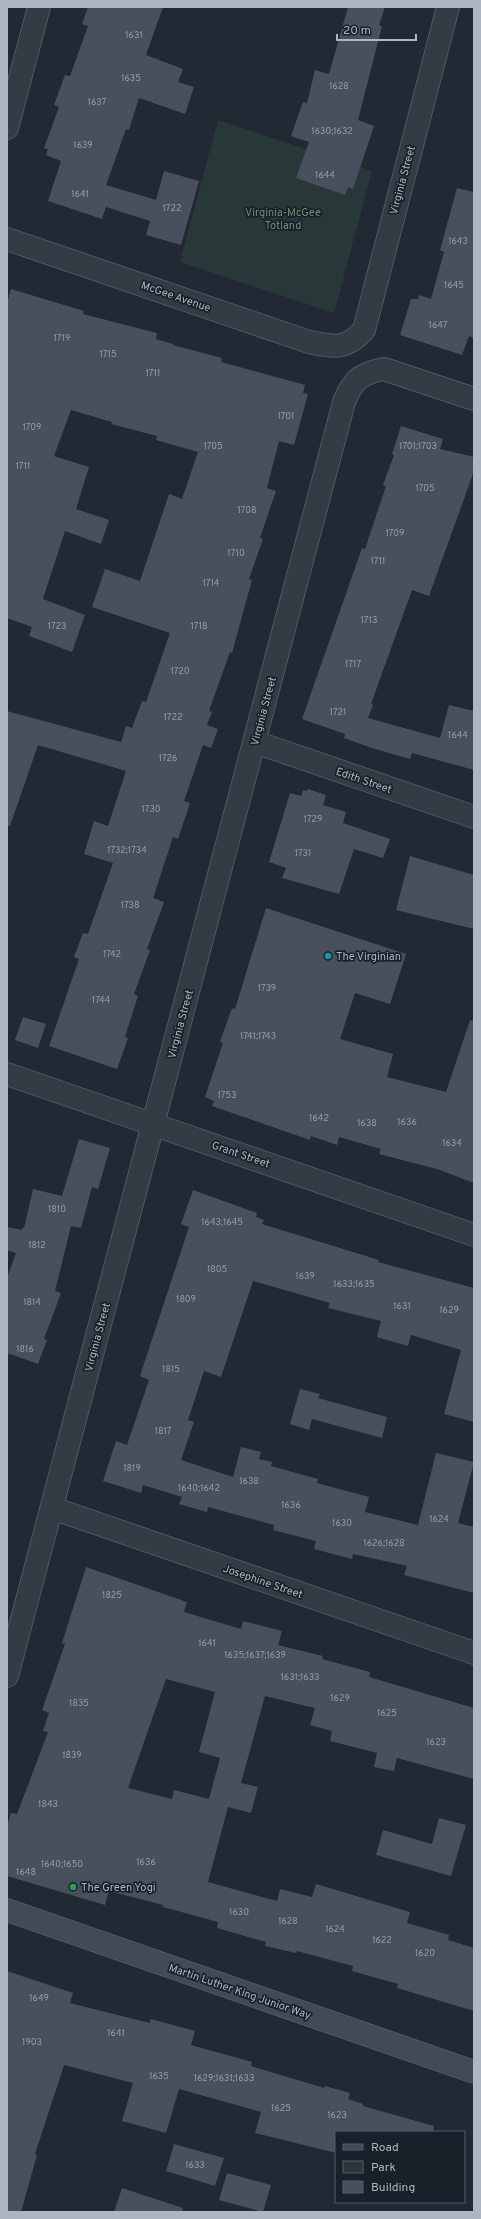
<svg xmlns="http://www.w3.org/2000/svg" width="481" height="2219" viewBox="0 0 481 2219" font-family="Overpass,sans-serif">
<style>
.green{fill:#283839}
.building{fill:#48505d;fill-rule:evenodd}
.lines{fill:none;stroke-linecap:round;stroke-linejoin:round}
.street-casing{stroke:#525862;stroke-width:24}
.secondary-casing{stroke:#525862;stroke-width:24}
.street{stroke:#353b45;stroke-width:22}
.secondary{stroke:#434a57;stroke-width:22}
.culture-dot{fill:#0f9aa8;stroke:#1a2029;stroke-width:1.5}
.leisure-dot{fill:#2e9e5b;stroke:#1a2029;stroke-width:1.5}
.labels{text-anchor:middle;stroke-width:3.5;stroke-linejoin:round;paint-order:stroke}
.number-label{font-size:9px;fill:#959ca8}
.street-label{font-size:11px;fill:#afb5c1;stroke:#1a2029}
.park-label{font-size:11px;fill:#6a8f74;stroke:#1a2029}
.poi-label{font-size:11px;fill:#afb5c1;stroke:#1a2029;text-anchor:start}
</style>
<rect width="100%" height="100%" fill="#222934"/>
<path class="green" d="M 218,120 L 372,171 L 334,313 L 180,262 Z"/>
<g class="building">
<path d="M 88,7 L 163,7 L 146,55 L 183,69 L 178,82 L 194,87 L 185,114 L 139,98 L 129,130 L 126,129 L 106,185 L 156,200 L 164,171 L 199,181 L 181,245 L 146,235 L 150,221 L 106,207 L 102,219 L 48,201 L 61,161 L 46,155 L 48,149 L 44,148 L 59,107 L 54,105 L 65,75 L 70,76 L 88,26 L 82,24 Z"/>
<path d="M 348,7 L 385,7 L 379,25 L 382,26 L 358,120 L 374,126 L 353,189 L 348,187 L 345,195 L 296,178 L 309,142 L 291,136 L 303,102 L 307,103 L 315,70 L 329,74 Z"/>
<path d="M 457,188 L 474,192 L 474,338 L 469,336 L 462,355 L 400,335 L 411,299 L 418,299 L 419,295 L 431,299 L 444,252 L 440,250 Z"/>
<path d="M 11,289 L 84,311 L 83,314 L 157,333 L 156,339 L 173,344 L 173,345 L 222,358 L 221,362 L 305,385 L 303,393 L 308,394 L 294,445 L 279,441 L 267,488 L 276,491 L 260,538 L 263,539 L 249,579 L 252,580 L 232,653 L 230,652 L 209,711 L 212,712 L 207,725 L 218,729 L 211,748 L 203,745 L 184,801 L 190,803 L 178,839 L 173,837 L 153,898 L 164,902 L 147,949 L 150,950 L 134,994 L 138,996 L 125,1037 L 128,1038 L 117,1069 L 49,1046 L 79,959 L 74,957 L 83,933 L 88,934 L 113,863 L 84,854 L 94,821 L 108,826 L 126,771 L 38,745 L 10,826 L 7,826 L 7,711 L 121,742 L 126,726 L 132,728 L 142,701 L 146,702 L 170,633 L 92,607 L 105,569 L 140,581 L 169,494 L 182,499 L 198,452 L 156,440 L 157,436 L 111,424 L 112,422 L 71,410 L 54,456 L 89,467 L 76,509 L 109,520 L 101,544 L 65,531 L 43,599 L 85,615 L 72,652 L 29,636 L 32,627 L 7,618 L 7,303 Z"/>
<path d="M 401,426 L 443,439 L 440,449 L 474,457 L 474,471 L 429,596 L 412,590 L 371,704 L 373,705 L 368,718 L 440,738 L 449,705 L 474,711 L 474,770 L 412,753 L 410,759 L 372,748 L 344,738 L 345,734 L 302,719 L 362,548 L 365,549 L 386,486 L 383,485 L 394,455 L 392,454 Z"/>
<path d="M 308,789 L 326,795 L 323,805 L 346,812 L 343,823 L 390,839 L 383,858 L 354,849 L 339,894 L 282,878 L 286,868 L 269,862 L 290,793 L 301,796 L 303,790 L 307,791 Z"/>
<path d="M 410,856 L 474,875 L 474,929 L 396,910 Z"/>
<path d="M 266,908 L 406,954 L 390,1004 L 355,993 L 340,1039 L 393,1054 L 387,1077 L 446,1092 L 470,1020 L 474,1021 L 474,1183 L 437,1169 L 379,1154 L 381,1149 L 339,1137 L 337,1145 L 311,1136 L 310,1140 L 212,1106 L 214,1101 L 205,1097 L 223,1043 L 220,1042 L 232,1008 L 235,1009 Z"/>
<path d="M 23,1017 L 46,1024 L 38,1048 L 15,1040 Z"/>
<path d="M 79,1139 L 110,1148 L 98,1189 L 92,1187 L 81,1228 L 71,1226 L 55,1291 L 61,1293 L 44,1339 L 47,1340 L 38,1364 L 7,1353 L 7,1278 L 16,1253 L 7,1250 L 7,1227 L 22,1230 L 22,1228 L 24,1228 L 33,1189 L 62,1196 Z"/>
<path d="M 193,1190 L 257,1213 L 256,1217 L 264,1220 L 262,1224 L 379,1260 L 378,1262 L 474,1288 L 474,1422 L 444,1414 L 461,1350 L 411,1335 L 408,1346 L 377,1337 L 381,1321 L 328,1308 L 330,1303 L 253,1281 L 221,1377 L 204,1371 L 188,1420 L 194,1422 L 181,1460 L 233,1477 L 241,1447 L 261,1452 L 259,1459 L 272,1462 L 271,1466 L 318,1479 L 317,1483 L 369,1497 L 365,1512 L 418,1525 L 436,1453 L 474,1462 L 458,1523 L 474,1527 L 474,1593 L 404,1575 L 407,1566 L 353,1554 L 352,1559 L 314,1549 L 316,1541 L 273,1530 L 274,1525 L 208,1507 L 207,1512 L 179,1504 L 182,1497 L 143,1485 L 141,1493 L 103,1481 L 116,1441 L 127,1445 L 149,1380 L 140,1376 L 189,1227 L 181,1224 Z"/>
<path d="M 300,1389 L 320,1394 L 318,1398 L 387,1417 L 382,1438 L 312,1419 L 309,1430 L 290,1424 Z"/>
<path d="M 86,1567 L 187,1602 L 184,1612 L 241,1629 L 243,1621 L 282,1631 L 278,1645 L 323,1656 L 322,1659 L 370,1672 L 369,1677 L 474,1708 L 474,1779 L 397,1758 L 394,1771 L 374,1767 L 377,1753 L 330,1741 L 332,1731 L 310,1725 L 315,1708 L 265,1696 L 241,1783 L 258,1787 L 251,1813 L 228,1807 L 208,1882 L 277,1901 L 280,1889 L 312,1897 L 316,1884 L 410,1912 L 407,1923 L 449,1935 L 448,1940 L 474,1948 L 474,2011 L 397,1988 L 398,1984 L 352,1971 L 353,1966 L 297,1951 L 296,1953 L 265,1946 L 266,1942 L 217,1928 L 218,1922 L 163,1907 L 163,1905 L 109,1891 L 105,1905 L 7,1876 L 7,1827 L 11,1813 L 17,1814 L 48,1732 L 43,1731 L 49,1713 L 42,1710 L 65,1644 L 62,1643 ZM 166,1679 L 215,1692 L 199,1752 L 220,1758 L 209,1799 L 174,1790 L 172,1799 L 128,1788 Z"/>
<path d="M 439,1818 L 466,1825 L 451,1876 L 376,1855 L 383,1830 L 432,1844 Z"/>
<path d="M 7,1971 L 73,1993 L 70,2003 L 150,2023 L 151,2019 L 195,2031 L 191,2045 L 252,2062 L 251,2066 L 324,2088 L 325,2086 L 350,2093 L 348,2099 L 363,2104 L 363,2106 L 434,2126 L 433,2132 L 336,2132 L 336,2153 L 255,2133 L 261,2112 L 179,2089 L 166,2133 L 122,2121 L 133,2083 L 64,2065 L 35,2154 L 37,2155 L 21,2212 L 7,2212 Z"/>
<path d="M 174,2144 L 224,2158 L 215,2186 L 166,2171 Z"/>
<path d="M 227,2173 L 271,2185 L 263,2212 L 219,2200 Z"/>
<path d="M 122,2188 L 183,2208 L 182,2212 L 114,2212 Z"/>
</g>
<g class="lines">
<g class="street-casing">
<g id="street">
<path d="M 7,128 L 39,7"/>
<path d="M 7,239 L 309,342 C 334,347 346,350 364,330 L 448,7"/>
<path d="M 255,742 L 474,817"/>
<path d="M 7,1074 L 474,1235"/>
<path d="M 52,1508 L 474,1653"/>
<path d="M 7,1676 L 344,402 C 353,380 361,373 384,369 L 474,399"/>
</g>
</g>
<g class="secondary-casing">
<path id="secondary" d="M 7,1910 L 474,2072"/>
</g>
<use href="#street" class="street"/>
<use href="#secondary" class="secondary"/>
</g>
<circle class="culture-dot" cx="328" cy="956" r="4"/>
<circle class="leisure-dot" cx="73" cy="1887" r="4"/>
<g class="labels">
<g class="number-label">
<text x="134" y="38">1631</text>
<text x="131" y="81">1635</text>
<text x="339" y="89">1628</text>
<text x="97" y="105">1637</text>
<text x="332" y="134">1630;1632</text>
<text x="83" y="148">1639</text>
<text x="325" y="178">1644</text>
<text x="80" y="197">1641</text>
<text x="172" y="211">1722</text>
<text x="458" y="244">1643</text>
<text x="454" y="288">1645</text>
<text x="438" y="328">1647</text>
<text x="62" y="341">1719</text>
<text x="108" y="357">1715</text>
<text x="153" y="376">1711</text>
<text x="286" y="419">1701</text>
<text x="32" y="430">1709</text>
<text x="213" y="449">1705</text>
<text x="418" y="449">1701;1703</text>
<text x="23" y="469">1711</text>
<text x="425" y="491">1705</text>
<text x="247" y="513">1708</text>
<text x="395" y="536">1709</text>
<text x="236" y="556">1710</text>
<text x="378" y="564">1711</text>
<text x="211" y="586">1714</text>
<text x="369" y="623">1713</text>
<text x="57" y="629">1723</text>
<text x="199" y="629">1718</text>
<text x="353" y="667">1717</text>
<text x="180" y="674">1720</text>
<text x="338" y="715">1721</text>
<text x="173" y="720">1722</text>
<text x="458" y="738">1644</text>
<text x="168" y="761">1726</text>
<text x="151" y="812">1730</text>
<text x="313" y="822">1729</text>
<text x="127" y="853">1732;1734</text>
<text x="303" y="856">1731</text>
<text x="130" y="908">1738</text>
<text x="112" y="957">1742</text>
<text x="267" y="991">1739</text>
<text x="101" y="1003">1744</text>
<text x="258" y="1039">1741;1743</text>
<text x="227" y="1098">1753</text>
<text x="319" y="1121">1642</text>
<text x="407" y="1125">1636</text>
<text x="367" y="1126">1638</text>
<text x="452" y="1146">1634</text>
<text x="57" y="1212">1810</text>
<text x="222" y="1225">1643;1645</text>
<text x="37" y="1248">1812</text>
<text x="217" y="1272">1805</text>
<text x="305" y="1279">1639</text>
<text x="354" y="1287">1633;1635</text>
<text x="186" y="1302">1809</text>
<text x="32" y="1305">1814</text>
<text x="402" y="1309">1631</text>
<text x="449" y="1313">1629</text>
<text x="25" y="1352">1816</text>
<text x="171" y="1372">1815</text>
<text x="163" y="1434">1817</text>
<text x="132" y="1471">1819</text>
<text x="249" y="1484">1638</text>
<text x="199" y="1491">1640;1642</text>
<text x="291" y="1508">1636</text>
<text x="439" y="1522">1624</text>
<text x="342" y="1526">1630</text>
<text x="384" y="1546">1626;1628</text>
<text x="112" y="1598">1825</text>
<text x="207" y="1646">1641</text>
<text x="255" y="1658">1635;1637;1639</text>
<text x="300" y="1680">1631;1633</text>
<text x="340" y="1701">1629</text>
<text x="79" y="1706">1835</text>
<text x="387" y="1716">1625</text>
<text x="436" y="1745">1623</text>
<text x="72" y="1758">1839</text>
<text x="48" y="1807">1843</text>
<text x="146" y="1865">1636</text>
<text x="62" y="1867">1640;1650</text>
<text x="26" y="1875">1648</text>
<text x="239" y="1915">1630</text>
<text x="288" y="1924">1628</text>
<text x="335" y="1932">1624</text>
<text x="382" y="1943">1622</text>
<text x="425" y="1956">1620</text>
<text x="39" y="2001">1649</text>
<text x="116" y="2036">1641</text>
<text x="32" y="2045">1903</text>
<text x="159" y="2079">1635</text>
<text x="224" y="2081">1629;1631;1633</text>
<text x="281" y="2111">1625</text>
<text x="337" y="2118">1623</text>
<text x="195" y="2168">1633</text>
</g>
<g class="street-label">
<text transform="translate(402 180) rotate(-75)" y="4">Virginia Street</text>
<text transform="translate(176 296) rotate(19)" y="4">McGee Avenue</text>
<text transform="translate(263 711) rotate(-75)" y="4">Virginia Street</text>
<text transform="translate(364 780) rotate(19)" y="4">Edith Street</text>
<text transform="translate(180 1024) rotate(-75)" y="4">Virginia Street</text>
<text transform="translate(241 1154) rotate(19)" y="4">Grant Street</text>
<text transform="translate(97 1337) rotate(-75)" y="4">Virginia Street</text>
<text transform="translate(263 1581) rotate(19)" y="4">Josephine Street</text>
<text transform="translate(240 1991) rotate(19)" y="4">Martin Luther King Junior Way</text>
</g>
<g class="park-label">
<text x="283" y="216">Virginia-McGee<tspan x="283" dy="13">Totland</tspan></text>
</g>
<g class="poi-label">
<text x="336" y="960">The Virginian</text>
<text x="81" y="1891">The Green Yogi</text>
</g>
</g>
<rect width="481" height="2219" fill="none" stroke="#afb5c1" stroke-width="16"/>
<rect x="335" y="2131" width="130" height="72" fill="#1a2029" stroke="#565c66"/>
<rect x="343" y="2144" width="20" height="6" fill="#434a57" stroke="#565c66"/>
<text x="371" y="2151" font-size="12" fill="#afb5c1">Road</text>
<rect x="343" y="2161" width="20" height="12" fill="#283839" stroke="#565c66"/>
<text x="371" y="2171" font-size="12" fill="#afb5c1">Park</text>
<rect x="343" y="2181" width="20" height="12" fill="#48505d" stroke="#565c66"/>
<text x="371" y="2191" font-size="12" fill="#afb5c1">Building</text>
<path d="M337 34v6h79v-6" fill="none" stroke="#afb5c1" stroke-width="2"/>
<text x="343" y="34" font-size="12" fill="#afb5c1" stroke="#1a2029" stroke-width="3" paint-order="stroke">20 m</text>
</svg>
